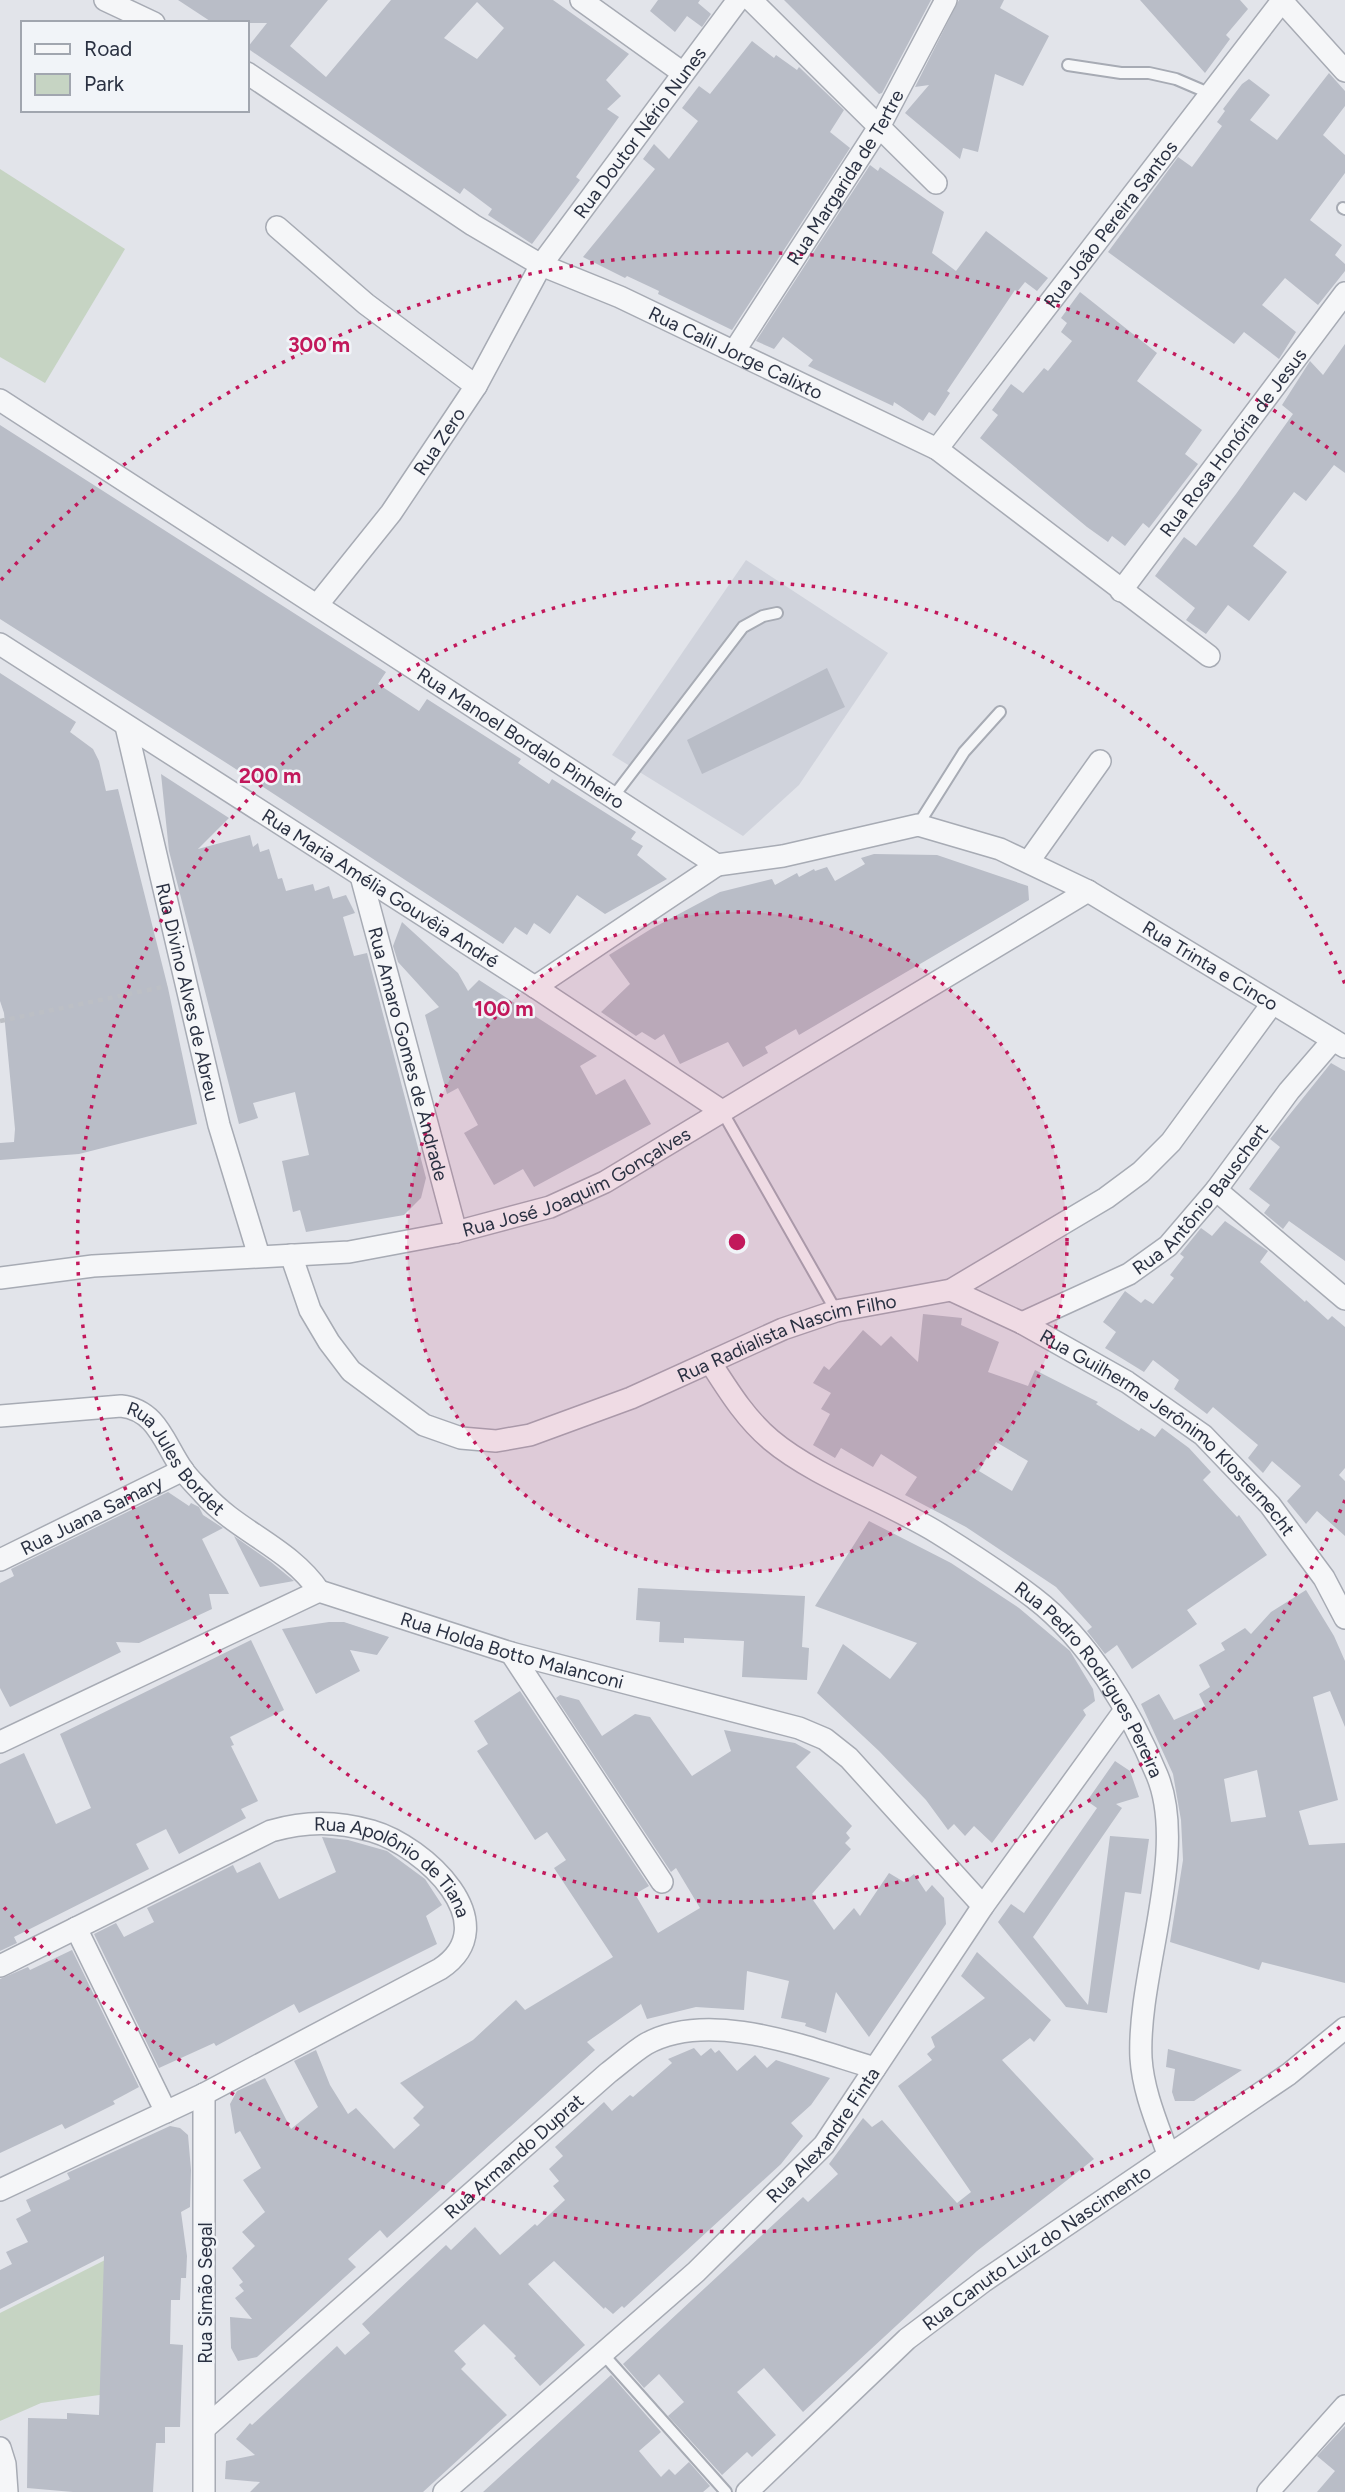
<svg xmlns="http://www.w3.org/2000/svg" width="1345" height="2492" viewBox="0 0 1345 2492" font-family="Figtree,sans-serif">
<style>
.built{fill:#d0d3dc}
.green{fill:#c6d4c3}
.building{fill:#b9bdc7;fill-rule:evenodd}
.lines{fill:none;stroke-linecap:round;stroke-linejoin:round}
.lane-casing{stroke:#a7abb4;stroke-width:14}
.street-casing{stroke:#a7abb4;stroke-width:24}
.path{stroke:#bcbfc5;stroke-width:4.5;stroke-dasharray:5 5;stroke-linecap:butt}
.lane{stroke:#f5f6f8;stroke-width:10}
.street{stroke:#f5f6f8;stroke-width:21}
.ring{fill:none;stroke:#c2185b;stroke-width:3.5;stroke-dasharray:3.5 7}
.labels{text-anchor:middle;stroke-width:5;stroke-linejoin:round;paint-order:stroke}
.street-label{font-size:19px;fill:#2a3142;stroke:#f1f4f8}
.centre{fill:#c2185b;stroke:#f1f4f8;stroke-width:3.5}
.ring-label{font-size:21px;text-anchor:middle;font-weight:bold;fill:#c2185b;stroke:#f1f4f8;stroke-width:5;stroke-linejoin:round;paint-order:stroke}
</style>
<rect width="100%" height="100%" fill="#e2e4ea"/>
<path class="built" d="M 746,560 L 888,653 L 799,785 L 743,836 L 612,755 Z"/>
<g class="green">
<path d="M 0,169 L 125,249 L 45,383 L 0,357 Z"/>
<path d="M 121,2252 L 114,2393 L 41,2403 L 0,2421 L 0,2313 Z"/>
</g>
<g class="building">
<path d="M 178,0 L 328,0 L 290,46 L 326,77 L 391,0 L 553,0 L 629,54 L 606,80 L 621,96 L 607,109 L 619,117 L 576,177 L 580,180 L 532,244 L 488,215 L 492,209 L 464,188 L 460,194 L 247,48 L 267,23 L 213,23 ZM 477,2 L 504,28 L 477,59 L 444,38 Z"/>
<path d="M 658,0 L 700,0 L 698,3 L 711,14 L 702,27 L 687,16 L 675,32 L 650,11 Z"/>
<path d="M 784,0 L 931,0 L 882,93 L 879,94 Z"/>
<path d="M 959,0 L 1004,0 L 1000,8 L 1049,36 L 1023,86 L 995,74 L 978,152 L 963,148 L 960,159 L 905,113 L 929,85 L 915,87 Z"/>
<path d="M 1140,0 L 1240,0 L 1248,9 L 1226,35 L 1230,39 L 1205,73 Z"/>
<path d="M 752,41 L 774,58 L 776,55 L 797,70 L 799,67 L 844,110 L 830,132 L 850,148 L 732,330 L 658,294 L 659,291 L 627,276 L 625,278 L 583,257 L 655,169 L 643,159 L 654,144 L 669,159 L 698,121 L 682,108 L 699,86 L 710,94 Z"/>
<path d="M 1329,73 L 1345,91 L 1345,106 L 1323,135 L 1345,155 L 1345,173 L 1310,220 L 1342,245 L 1335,255 L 1345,264 L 1345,271 L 1318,305 L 1285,278 L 1262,305 L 1296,332 L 1279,359 L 1244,332 L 1234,344 L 1108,252 L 1178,157 L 1192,167 L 1222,126 L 1217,122 L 1225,111 L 1223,109 L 1242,84 L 1249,79 L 1270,95 L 1250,120 L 1277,140 Z"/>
<path d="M 870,165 L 878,171 L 880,167 L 944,212 L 932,253 L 956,271 L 986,231 L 1048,278 L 1037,291 L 1025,282 L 1017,292 L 1015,290 L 947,391 L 950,393 L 935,416 L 929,412 L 923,421 L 894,402 L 893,406 L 808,366 L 813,360 L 783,337 L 774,349 L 756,341 Z"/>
<path d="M 1080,292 L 1157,353 L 1137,381 L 1202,430 L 1185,454 L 1198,464 L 1149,528 L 1143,523 L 1125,546 L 1112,536 L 1108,542 L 1087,527 L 980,438 L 998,415 L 992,410 L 1011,384 L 1023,393 L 1044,368 L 1048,371 L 1072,341 L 1061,332 L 1067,323 L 1061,318 Z"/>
<path d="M 1345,344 L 1345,473 L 1334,465 L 1306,501 L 1294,492 L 1253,546 L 1287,572 L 1249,621 L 1228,605 L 1206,634 L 1186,620 L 1195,608 L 1155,576 L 1184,537 L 1196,546 L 1236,494 L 1293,414 L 1282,405 L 1310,361 L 1323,375 Z"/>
<path d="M 0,425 L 386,672 L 378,684 L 419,711 L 427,699 L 521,759 L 518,763 L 549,784 L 552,779 L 636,832 L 631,839 L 643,846 L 637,855 L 667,879 L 605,914 L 577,895 L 550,934 L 534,923 L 527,935 L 515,927 L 503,944 L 228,764 L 0,619 Z"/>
<path d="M 827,668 L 845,707 L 702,774 L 687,740 Z"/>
<path d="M 0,673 L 76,722 L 70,732 L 93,749 L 99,761 L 106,791 L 118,789 L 168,988 L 197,1124 L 79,1154 L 0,1160 L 0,1143 L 14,1142 L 15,1129 L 4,1013 L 0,1001 Z"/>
<path d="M 161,774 L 229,818 L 198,849 L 250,835 L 253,847 L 258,843 L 260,852 L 269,849 L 278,879 L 282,878 L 286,891 L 313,884 L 315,891 L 329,886 L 333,899 L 346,895 L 355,913 L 343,917 L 354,956 L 367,953 L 426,1178 L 421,1198 L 404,1215 L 306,1232 L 300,1210 L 293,1212 L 282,1161 L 309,1155 L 295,1092 L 253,1103 L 258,1118 L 239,1124 L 169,851 Z"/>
<path d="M 874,854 L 937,855 L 1028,886 L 1029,900 L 799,1035 L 796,1029 L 765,1047 L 768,1053 L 743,1067 L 728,1042 L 680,1064 L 664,1034 L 655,1040 L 642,1032 L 636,1036 L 601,1012 L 630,984 L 609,955 L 651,929 L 720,892 L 772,879 L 775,885 L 797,873 L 799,877 L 814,869 L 815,871 L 827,867 L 835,881 L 865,864 L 861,858 Z"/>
<path d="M 402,922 L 458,973 L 468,991 L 479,980 L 597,1056 L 580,1066 L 596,1095 L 625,1079 L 651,1124 L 534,1187 L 523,1169 L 494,1185 L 464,1133 L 478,1125 L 458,1088 L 447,1094 L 425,1015 L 439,1007 L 398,962 L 393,946 Z"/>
<path d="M 1331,1063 L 1345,1071 L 1345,1261 L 1289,1221 L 1283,1229 L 1264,1213 L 1270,1205 L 1249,1189 L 1280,1147 L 1270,1139 Z"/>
<path d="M 1225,1221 L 1268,1251 L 1260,1262 L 1305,1302 L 1306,1300 L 1328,1320 L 1332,1316 L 1345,1327 L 1345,1468 L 1339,1475 L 1345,1481 L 1345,1536 L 1317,1511 L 1306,1524 L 1287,1501 L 1301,1486 L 1272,1461 L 1263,1473 L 1248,1458 L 1258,1445 L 1213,1407 L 1207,1414 L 1174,1389 L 1179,1380 L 1153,1360 L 1144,1372 L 1105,1348 L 1116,1332 L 1103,1322 L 1125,1291 L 1141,1303 L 1145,1299 L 1153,1304 L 1174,1278 L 1170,1275 L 1184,1257 L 1180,1254 L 1201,1228 L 1212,1236 Z"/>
<path d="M 923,1314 L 962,1318 L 961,1325 L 999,1342 L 988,1372 L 1028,1386 L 1035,1370 L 1098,1402 L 1096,1404 L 1139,1431 L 1141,1428 L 1155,1437 L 1162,1428 L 1189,1448 L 1211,1472 L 1203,1480 L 1237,1517 L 1239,1515 L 1267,1555 L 1187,1610 L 1197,1624 L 1132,1669 L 1117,1645 L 1105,1654 L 1087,1631 L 1092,1627 L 1056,1587 L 966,1527 L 905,1495 L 917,1477 L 881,1454 L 873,1467 L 841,1448 L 835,1458 L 813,1445 L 830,1414 L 821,1409 L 831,1393 L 813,1383 L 824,1366 L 829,1370 L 863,1330 L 881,1346 L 891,1336 L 918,1362 ZM 996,1442 L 1028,1461 L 1012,1491 L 979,1471 Z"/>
<path d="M 168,1492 L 189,1506 L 191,1503 L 199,1507 L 203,1515 L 223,1528 L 202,1539 L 229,1594 L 209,1594 L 212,1609 L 139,1643 L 116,1642 L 121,1652 L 10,1707 L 0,1688 L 0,1583 L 14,1576 L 11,1569 Z"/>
<path d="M 869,1521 L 951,1563 L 1019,1608 L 1070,1651 L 1093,1689 L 1095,1701 L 1083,1710 L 1086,1715 L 992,1843 L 974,1826 L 965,1836 L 954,1824 L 948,1830 L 926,1800 L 879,1751 L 817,1693 L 843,1644 L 890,1679 L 917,1643 L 815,1606 Z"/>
<path d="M 234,1536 L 271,1562 L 294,1581 L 260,1587 Z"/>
<path d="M 638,1588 L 805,1596 L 802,1647 L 809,1648 L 807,1680 L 742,1677 L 744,1641 L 684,1638 L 684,1643 L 659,1642 L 660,1622 L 636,1620 Z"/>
<path d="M 1306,1590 L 1334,1636 L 1345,1661 L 1345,1727 L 1330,1691 L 1313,1697 L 1338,1800 L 1299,1811 L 1309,1845 L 1345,1843 L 1345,1983 L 1262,1962 L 1259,1970 L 1170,1942 L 1183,1860 L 1181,1820 L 1173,1774 L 1141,1704 L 1159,1694 L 1174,1720 L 1205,1706 L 1199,1694 L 1210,1687 L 1199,1665 L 1225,1650 L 1221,1643 L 1245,1628 L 1251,1634 L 1271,1612 ZM 1257,1770 L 1266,1817 L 1231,1822 L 1224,1779 Z"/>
<path d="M 329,1622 L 344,1622 L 389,1637 L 377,1655 L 350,1650 L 360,1671 L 316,1694 L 282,1629 Z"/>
<path d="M 251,1640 L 284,1710 L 230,1737 L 234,1745 L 231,1746 L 258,1801 L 241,1809 L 246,1818 L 179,1854 L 166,1829 L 136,1844 L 149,1869 L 14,1937 L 17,1943 L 0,1951 L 0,1764 L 24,1753 L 56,1824 L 91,1808 L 60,1734 Z"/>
<path d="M 520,1691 L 649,1886 L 635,1894 L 658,1933 L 700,1908 L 676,1868 L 671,1872 L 556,1698 L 560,1695 L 579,1700 L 602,1736 L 635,1714 L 650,1717 L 692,1776 L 731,1751 L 724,1730 L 795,1743 L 811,1752 L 796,1767 L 852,1826 L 846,1833 L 850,1838 L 845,1843 L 851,1849 L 812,1894 L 816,1897 L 813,1900 L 834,1930 L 854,1908 L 860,1916 L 889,1873 L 904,1882 L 914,1874 L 926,1892 L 932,1885 L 944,1898 L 946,1924 L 869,2037 L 836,1992 L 826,2033 L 805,2026 L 806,2023 L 781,2018 L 789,1981 L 747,1971 L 744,2010 L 696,2007 L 647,2019 L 641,2004 L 587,2042 L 595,2050 L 387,2238 L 380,2230 L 348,2259 L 356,2267 L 257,2357 L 238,2361 L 231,2348 L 230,2317 L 252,2319 L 235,2298 L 244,2291 L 239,2285 L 243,2282 L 232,2268 L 255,2246 L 242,2232 L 265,2212 L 243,2180 L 261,2168 L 240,2131 L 235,2134 L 230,2104 L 237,2091 L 265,2078 L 291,2129 L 318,2107 L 294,2061 L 316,2050 L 330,2085 L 348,2114 L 356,2108 L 394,2149 L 420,2125 L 413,2118 L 424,2107 L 400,2083 L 473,2040 L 516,2000 L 525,2010 L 613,1957 L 554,1868 L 566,1860 L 547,1832 L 535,1840 L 477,1751 L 488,1744 L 474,1721 Z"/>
<path d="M 1115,1761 L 1130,1771 L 1139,1797 L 1116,1804 L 1122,1808 L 1033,1937 L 1088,2005 L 1110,1836 L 1149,1839 L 1141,1894 L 1125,1892 L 1107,2013 L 1066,2007 L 998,1922 L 1011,1904 L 1024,1913 L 1097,1808 L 1087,1801 Z"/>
<path d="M 322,1837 L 348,1840 L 387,1851 L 425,1879 L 442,1905 L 426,1916 L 437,1944 L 299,2013 L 294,2004 L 216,2046 L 214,2043 L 159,2068 L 94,1934 L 116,1923 L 124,1937 L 154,1922 L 147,1908 L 233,1865 L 237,1873 L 260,1862 L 279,1899 L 336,1872 Z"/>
<path d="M 72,1950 L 139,2087 L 113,2101 L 115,2104 L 65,2129 L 62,2124 L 0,2153 L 0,1979 L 28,1967 L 30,1970 Z"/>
<path d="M 977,1952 L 1051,2020 L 1034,2042 L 1030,2038 L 1002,2060 L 1094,2159 L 977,2251 L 803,2412 L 764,2368 L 737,2392 L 776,2435 L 752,2457 L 747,2452 L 722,2475 L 668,2416 L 684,2402 L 659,2374 L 644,2388 L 623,2364 L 803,2197 L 808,2202 L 838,2174 L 829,2164 L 863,2118 L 872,2127 L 882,2120 L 957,2203 L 971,2192 L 898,2086 L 932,2060 L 927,2054 L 935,2047 L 931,2037 L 985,1998 L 961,1976 Z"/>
<path d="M 694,2048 L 701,2056 L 711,2048 L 715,2053 L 719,2050 L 737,2071 L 755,2055 L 767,2068 L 776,2060 L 830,2078 L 811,2105 L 791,2123 L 803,2136 L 781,2164 L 624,2308 L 622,2306 L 613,2314 L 605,2307 L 604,2309 L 554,2261 L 528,2284 L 585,2345 L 540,2386 L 514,2358 L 516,2356 L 484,2324 L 454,2351 L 466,2364 L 461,2369 L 507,2415 L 423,2492 L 250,2492 L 260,2482 L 225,2479 L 226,2461 L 255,2455 L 236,2439 L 250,2423 L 252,2425 L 337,2346 L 345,2355 L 370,2333 L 362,2324 L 446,2245 L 451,2250 L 475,2227 L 500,2255 L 535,2224 L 537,2226 L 565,2200 L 553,2186 L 559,2181 L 549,2169 L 563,2156 L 555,2147 L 604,2102 L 612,2111 L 630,2095 L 633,2097 L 672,2063 L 668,2059 Z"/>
<path d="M 1168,2049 L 1242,2070 L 1194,2101 L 1175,2101 L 1172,2092 L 1175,2069 L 1166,2067 Z"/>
<path d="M 170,2126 L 180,2128 L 188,2135 L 191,2170 L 190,2207 L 181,2212 L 187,2256 L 186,2278 L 181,2278 L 180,2300 L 171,2300 L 170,2344 L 183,2345 L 180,2427 L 165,2427 L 165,2443 L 156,2443 L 153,2492 L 73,2492 L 27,2488 L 28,2418 L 67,2419 L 67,2413 L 99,2415 L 104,2256 L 0,2309 L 0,2270 L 12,2264 L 6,2252 L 28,2242 L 16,2219 L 31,2211 L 26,2200 L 70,2179 L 67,2173 Z"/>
<path d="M 611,2375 L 661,2432 L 639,2451 L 661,2477 L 669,2469 L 675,2475 L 689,2462 L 710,2486 L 703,2492 L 483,2492 Z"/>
<path d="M 1345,2426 L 1345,2492 L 1317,2492 L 1335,2471 L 1317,2456 Z"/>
</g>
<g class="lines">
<g class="lane-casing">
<g id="lane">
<path d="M 1068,65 L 1121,73 L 1149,73 L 1176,79 L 1211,94"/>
<path d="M 1343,208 L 1345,209"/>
<path d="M 613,797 L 743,627 L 763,616 L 777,613"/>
<path d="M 918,825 L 964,752 L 1000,712"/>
<path d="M 722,1111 L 836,1311"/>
<path d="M 603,2354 L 726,2492"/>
</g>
</g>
<g class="street-casing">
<g id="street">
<path d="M 105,0 L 154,23"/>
<path d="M 581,0 L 683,73"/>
<path d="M 751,0 L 936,183"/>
<path d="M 1281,0 L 1345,71"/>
<path id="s1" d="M 247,73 L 473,225 L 541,265 L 620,297 L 937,449 L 1209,656"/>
<path d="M 277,227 L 366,304 L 476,386"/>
<path id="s2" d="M 735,350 L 879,127 L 946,0"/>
<path id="s3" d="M 0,400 L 717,865 L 783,856 L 918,825 L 1000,849 L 1088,891 L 1345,1047"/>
<path id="s4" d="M 937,449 L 1282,1"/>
<path id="s5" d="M 1121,591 L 1345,293"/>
<path id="s6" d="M 318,604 L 391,513 L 476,386 L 541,265 L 738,0"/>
<path id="s7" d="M 0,644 L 535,987 L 722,1111"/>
<path id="s8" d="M 126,726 L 219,1125 L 259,1256"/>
<path d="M 1029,861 L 1100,761"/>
<path id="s9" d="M 361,876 L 456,1232"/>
<path d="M 535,987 L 717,865"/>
<path d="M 1216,1190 L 1345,1299"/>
<path id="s10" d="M 291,1255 L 310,1310 L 329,1342 L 351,1371 L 424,1425 L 461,1438 L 496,1441 L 530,1435 L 631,1398 L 783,1329 L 836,1311 L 951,1290 L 1106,1198 L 1141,1172 L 1171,1142 L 1272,1004"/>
<path id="s11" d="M 0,1278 L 93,1266 L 349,1252 L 456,1232 L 550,1207 L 605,1182 L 1088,891"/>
<path id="s12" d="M 951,1290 L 1022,1323 L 1127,1382 L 1203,1435 L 1270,1505 L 1324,1578 L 1345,1618"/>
<path id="s13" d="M 1022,1323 L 1129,1274 L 1168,1246 L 1216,1190 L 1289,1091 L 1333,1040"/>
<path id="s14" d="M 710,1362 C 728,1390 745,1418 771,1440 C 815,1477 888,1502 938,1533 C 970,1553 1004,1575 1034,1598 C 1089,1640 1131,1712 1157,1775 C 1189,1852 1137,1973 1141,2058 C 1143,2091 1157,2123 1168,2154"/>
<path id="s15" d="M 0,1416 L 121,1406 C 157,1410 164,1443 182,1469 C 188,1478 197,1486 204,1494 C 238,1532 290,1548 319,1591"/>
<path id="s16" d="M 0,1560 L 183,1470"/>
<path d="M 511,1653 L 662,1882"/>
<path id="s17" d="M 0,1742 L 319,1591 L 511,1653 L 799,1728 L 825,1739 L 849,1758 L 983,1906"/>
<path d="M 76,1928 L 166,2112"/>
<path id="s18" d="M 0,1966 L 271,1831 C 306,1821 336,1821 372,1831 C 424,1846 508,1924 440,1969 L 204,2094 L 0,2190"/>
<path id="s19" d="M 206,2427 L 608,2073 C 620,2064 633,2052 646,2044 C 711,2008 810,2049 875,2068"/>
<path d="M 0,2448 L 5,2464 L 7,2492"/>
<path d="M 204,2492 L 204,2094"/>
<path id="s20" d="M 444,2492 L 696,2272 L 824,2145 L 983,1906 L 1125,1710"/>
<path id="s21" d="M 747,2492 L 907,2339 L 984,2281 L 1289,2074 L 1345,2028"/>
<path d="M 1268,2492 L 1345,2406"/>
</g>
</g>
<path class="path" d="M 0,1021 L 167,986"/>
<use href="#lane" class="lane"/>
<use href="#street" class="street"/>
</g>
<circle cx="737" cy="1242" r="330" fill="#c2185b" fill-opacity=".12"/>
<g class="ring">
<circle cx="737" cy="1242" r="330"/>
<path d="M1345 1500A660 660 0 1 1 1345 984"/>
<path d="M1340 2027A990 990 0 0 1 1 1904M1 580A990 990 0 0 1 1340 457"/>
</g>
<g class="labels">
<g class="street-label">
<text dy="7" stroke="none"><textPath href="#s6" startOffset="572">Rua Doutor Nério Nunes</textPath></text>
<text dy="7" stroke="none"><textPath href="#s2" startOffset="205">Rua Margarida de Tertre</textPath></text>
<text dy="7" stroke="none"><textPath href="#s4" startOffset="284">Rua João Pereira Santos</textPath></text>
<text dy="7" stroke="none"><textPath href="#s1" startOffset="565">Rua Calil Jorge Calixto</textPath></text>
<text dy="7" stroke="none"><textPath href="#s6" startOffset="203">Rua Zero</textPath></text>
<text dy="7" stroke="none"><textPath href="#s5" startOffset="186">Rua Rosa Honória de Jesus</textPath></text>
<text dy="7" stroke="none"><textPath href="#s3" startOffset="621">Rua Manoel Bordalo Pinheiro</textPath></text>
<text dy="7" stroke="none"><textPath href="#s7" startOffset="452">Rua Maria Amélia Gouvêia André</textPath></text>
<text dy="7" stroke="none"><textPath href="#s3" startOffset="1386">Rua Trinta e Cinco</textPath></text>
<text dy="7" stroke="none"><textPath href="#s8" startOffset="273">Rua Divino Alves de Abreu</textPath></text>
<text dy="7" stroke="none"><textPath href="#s9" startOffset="184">Rua Amaro Gomes de Andrade</textPath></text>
<text dy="7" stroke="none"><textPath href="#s11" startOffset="590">Rua José Joaquim Gonçalves</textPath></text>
<text dy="7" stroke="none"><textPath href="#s13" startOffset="222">Rua Antônio Bauschert</textPath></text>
<text dy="7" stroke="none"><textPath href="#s10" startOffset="607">Rua Radialista Nascim Filho</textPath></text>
<text dy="7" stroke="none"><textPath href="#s12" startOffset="262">Rua Guilherme Jerônimo Klosternecht</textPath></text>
<text dy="7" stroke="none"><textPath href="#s15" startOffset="200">Rua Jules Bordet</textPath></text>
<text dy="7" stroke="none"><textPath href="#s16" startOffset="102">Rua Juana Samary</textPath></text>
<text dy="7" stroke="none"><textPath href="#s17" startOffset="555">Rua Holda Botto Malanconi</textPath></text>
<text dy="7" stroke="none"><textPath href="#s14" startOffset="506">Rua Pedro Rodrigues Pereira</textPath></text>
<text dy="7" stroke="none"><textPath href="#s18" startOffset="441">Rua Apolônio de Tiana</textPath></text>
<text dy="7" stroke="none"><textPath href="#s20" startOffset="522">Rua Alexandre Finta</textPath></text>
<text dy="7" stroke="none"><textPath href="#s19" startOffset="410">Rua Armando Duprat</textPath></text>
<text dy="7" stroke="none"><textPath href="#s21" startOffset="380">Rua Canuto Luiz do Nascimento</textPath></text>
<text transform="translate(205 2293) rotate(-90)" y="7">Rua Simão Segal</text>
</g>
</g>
<circle cx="737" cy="1242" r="10" class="centre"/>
<g class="ring-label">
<text x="319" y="352">300 m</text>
<text x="270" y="783">200 m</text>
<text x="504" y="1016">100 m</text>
</g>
<rect x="21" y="21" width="228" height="91" fill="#f1f4f8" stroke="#a1a6af" stroke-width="2"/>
<rect x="35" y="44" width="35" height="10" fill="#f5f6f8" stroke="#a1a6af" stroke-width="2"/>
<text x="84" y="56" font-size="21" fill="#2a3142">Road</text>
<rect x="35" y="74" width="35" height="21" fill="#c6d4c3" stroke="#a1a6af" stroke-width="2"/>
<text x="84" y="91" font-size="21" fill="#2a3142">Park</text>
</svg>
